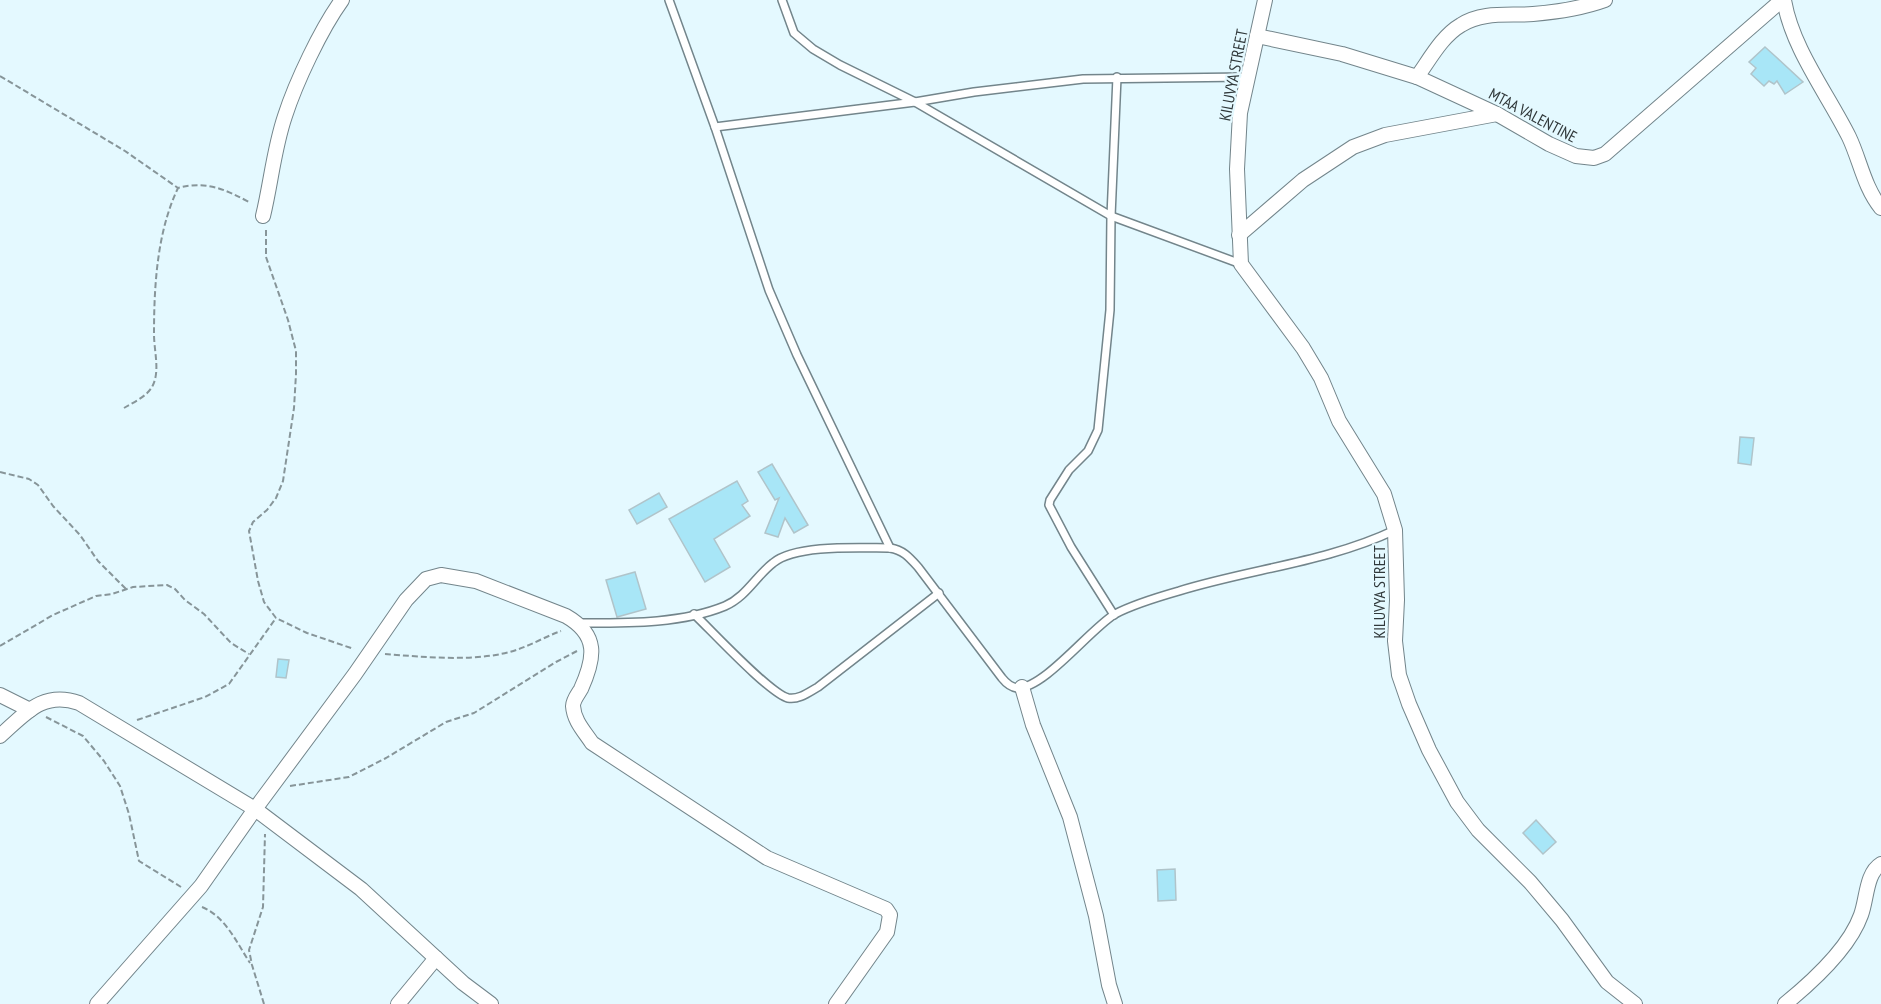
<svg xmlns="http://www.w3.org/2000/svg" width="1881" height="1004" viewBox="0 0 1881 1004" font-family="'PT Sans Narrow',sans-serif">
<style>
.building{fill:#a8e6f7;stroke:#b0c4ca;stroke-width:1.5}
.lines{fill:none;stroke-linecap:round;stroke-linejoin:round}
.service-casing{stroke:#73858b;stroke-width:10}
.minor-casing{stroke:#73858b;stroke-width:16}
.path{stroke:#879599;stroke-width:2;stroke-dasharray:6 3;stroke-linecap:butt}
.service{stroke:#fff;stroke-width:7}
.minor{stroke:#fff;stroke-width:14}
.labels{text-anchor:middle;stroke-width:4.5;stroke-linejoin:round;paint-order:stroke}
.street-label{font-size:16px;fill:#31393b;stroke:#e4f9ff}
</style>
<rect width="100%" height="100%" fill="#e4f9ff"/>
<g class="building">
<path d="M 1765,47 L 1775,56 L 1803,82 L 1785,94 L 1777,81 L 1774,84 L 1769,81 L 1764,86 L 1751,74 L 1756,68 L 1749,62 Z"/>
<path d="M 1740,437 L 1754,438 L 1751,465 L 1738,463 Z"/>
<path d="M 772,464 L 808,525 L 794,533 L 785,518 L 778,537 L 765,533 L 779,498 L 775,500 L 758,472 Z"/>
<path d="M 737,481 L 748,501 L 742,505 L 750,516 L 714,539 L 730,567 L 705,582 L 669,519 Z"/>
<path d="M 659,493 L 667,507 L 637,524 L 629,510 Z"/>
<path d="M 635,572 L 646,609 L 617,617 L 606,580 Z"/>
<path d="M 278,659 L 289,660 L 286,678 L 276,677 Z"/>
<path d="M 1536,820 L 1556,842 L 1543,854 L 1523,833 Z"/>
<path d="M 1175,869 L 1176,900 L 1158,901 L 1157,870 Z"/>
</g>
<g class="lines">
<g class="service-casing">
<g id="service">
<path d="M 669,0 L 715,127 L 769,290 L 797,355 L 890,548"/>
<path d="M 782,0 L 794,33 L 813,49 L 840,65 L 915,102 L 1111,216 L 1241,264"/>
<path d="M 715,127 L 915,102 L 974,92 L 1083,79 L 1247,77"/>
<path d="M 694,614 C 711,630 770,694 788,698 C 799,700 809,692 818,687 L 939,593"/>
<path d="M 1114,615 L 1071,547 L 1049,505 L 1050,500 L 1069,470 L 1088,451 L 1098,430 L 1110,310 L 1111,216 L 1117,77"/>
<path d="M 579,623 C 627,623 681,624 725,606 C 746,597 756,576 773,563 C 796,544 861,548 890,548 C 903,550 909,557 918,567 L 1002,678 C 1006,683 1010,687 1017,688 C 1044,689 1090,629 1115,614 C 1134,604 1158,597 1179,591 C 1250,569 1328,562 1395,530"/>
</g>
</g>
<g class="minor-casing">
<g id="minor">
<path d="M 1265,0 L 1240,113 L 1237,169 L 1241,264 L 1303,348 L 1321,378 L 1339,421 L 1384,494 L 1395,530 L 1397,600 L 1395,641 L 1399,675 L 1409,704 L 1429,750 L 1457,802 L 1478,830 L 1530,882 L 1562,920 L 1607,982 L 1635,1004"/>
<path d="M 1784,0 C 1792,48 1827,93 1849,137 C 1860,160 1864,187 1881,208"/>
<path d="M 1257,36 L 1342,54 L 1417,77 L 1497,114 L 1549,144 L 1576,156 L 1594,158 L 1605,154 L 1782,0"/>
<path d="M 1417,77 C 1430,59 1442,36 1461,25 C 1483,11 1509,16 1533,14 C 1557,12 1583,8 1605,0"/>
<path d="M 263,216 C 271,183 274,148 285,116 C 296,82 321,29 342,0"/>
<path d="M 1239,235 L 1303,180 L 1353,147 L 1385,135 L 1497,114"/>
<path d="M 1022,687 L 1033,725 L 1070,817 L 1096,916 L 1109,985 L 1115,1004"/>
<path d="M 0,695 L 30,710"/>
<path d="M 0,736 C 25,714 43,690 79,703 L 255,809 L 361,889 L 463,983 L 491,1004"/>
<path d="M 97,1004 L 201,886 L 255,809 L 355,674 L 406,600 L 426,579 L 441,575 L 476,581 L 566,616 C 599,635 595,658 581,689 C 578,694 573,700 573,706 C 574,721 584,731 592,743 L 767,858 L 886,909 L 890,915 L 887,932 L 836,1004"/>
<path d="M 398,1004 L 436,958"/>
<path d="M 1785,1004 C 1812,982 1849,949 1861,915 C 1867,899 1866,873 1881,864"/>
</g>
</g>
<g class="path">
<path d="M 0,76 L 125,151 L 178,188"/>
<path d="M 266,230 L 266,257 L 288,320 L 296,351 L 296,374 L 294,408 L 283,481 L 276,498 L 267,510 L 253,522 L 249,531 L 258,581 L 264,602 L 276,618 L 307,633 L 354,649"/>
<path d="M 124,408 C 134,402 148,396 153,385 C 160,370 154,351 154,334 C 154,286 157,232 178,188 C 207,180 226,190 251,203"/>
<path d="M 0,472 L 29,479 L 38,485 L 53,506 L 80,535 L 98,561 L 126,589"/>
<path d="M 0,646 L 53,615 L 96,596 L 112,594 L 133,587 L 167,585 L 175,589 L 185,600 L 204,614 L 231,643 L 249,654"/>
<path d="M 385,654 C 425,657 481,663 519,649 C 533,644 547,636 561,631"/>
<path d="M 46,717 L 83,736 L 104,761 L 120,786 L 129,814 L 139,861 L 181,887"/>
<path d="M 137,720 L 205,697 L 229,684 L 276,618"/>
<path d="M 290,786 L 349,777 L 386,758 L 446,722 L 474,713 L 556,662 L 577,651"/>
<path d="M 202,907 C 225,916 237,943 250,963"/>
<path d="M 264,1004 L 252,965 L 249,950 L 263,907 L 265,834"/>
</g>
<use href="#service" class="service"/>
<use href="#minor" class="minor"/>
</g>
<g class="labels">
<g class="street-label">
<text transform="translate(1233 75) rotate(-79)" y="6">KILUVYA STREET</text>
<text transform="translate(1533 115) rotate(28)" y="6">MTAA VALENTINE</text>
<text transform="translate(1379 592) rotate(-90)" y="6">KILUVYA STREET</text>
</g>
</g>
</svg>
